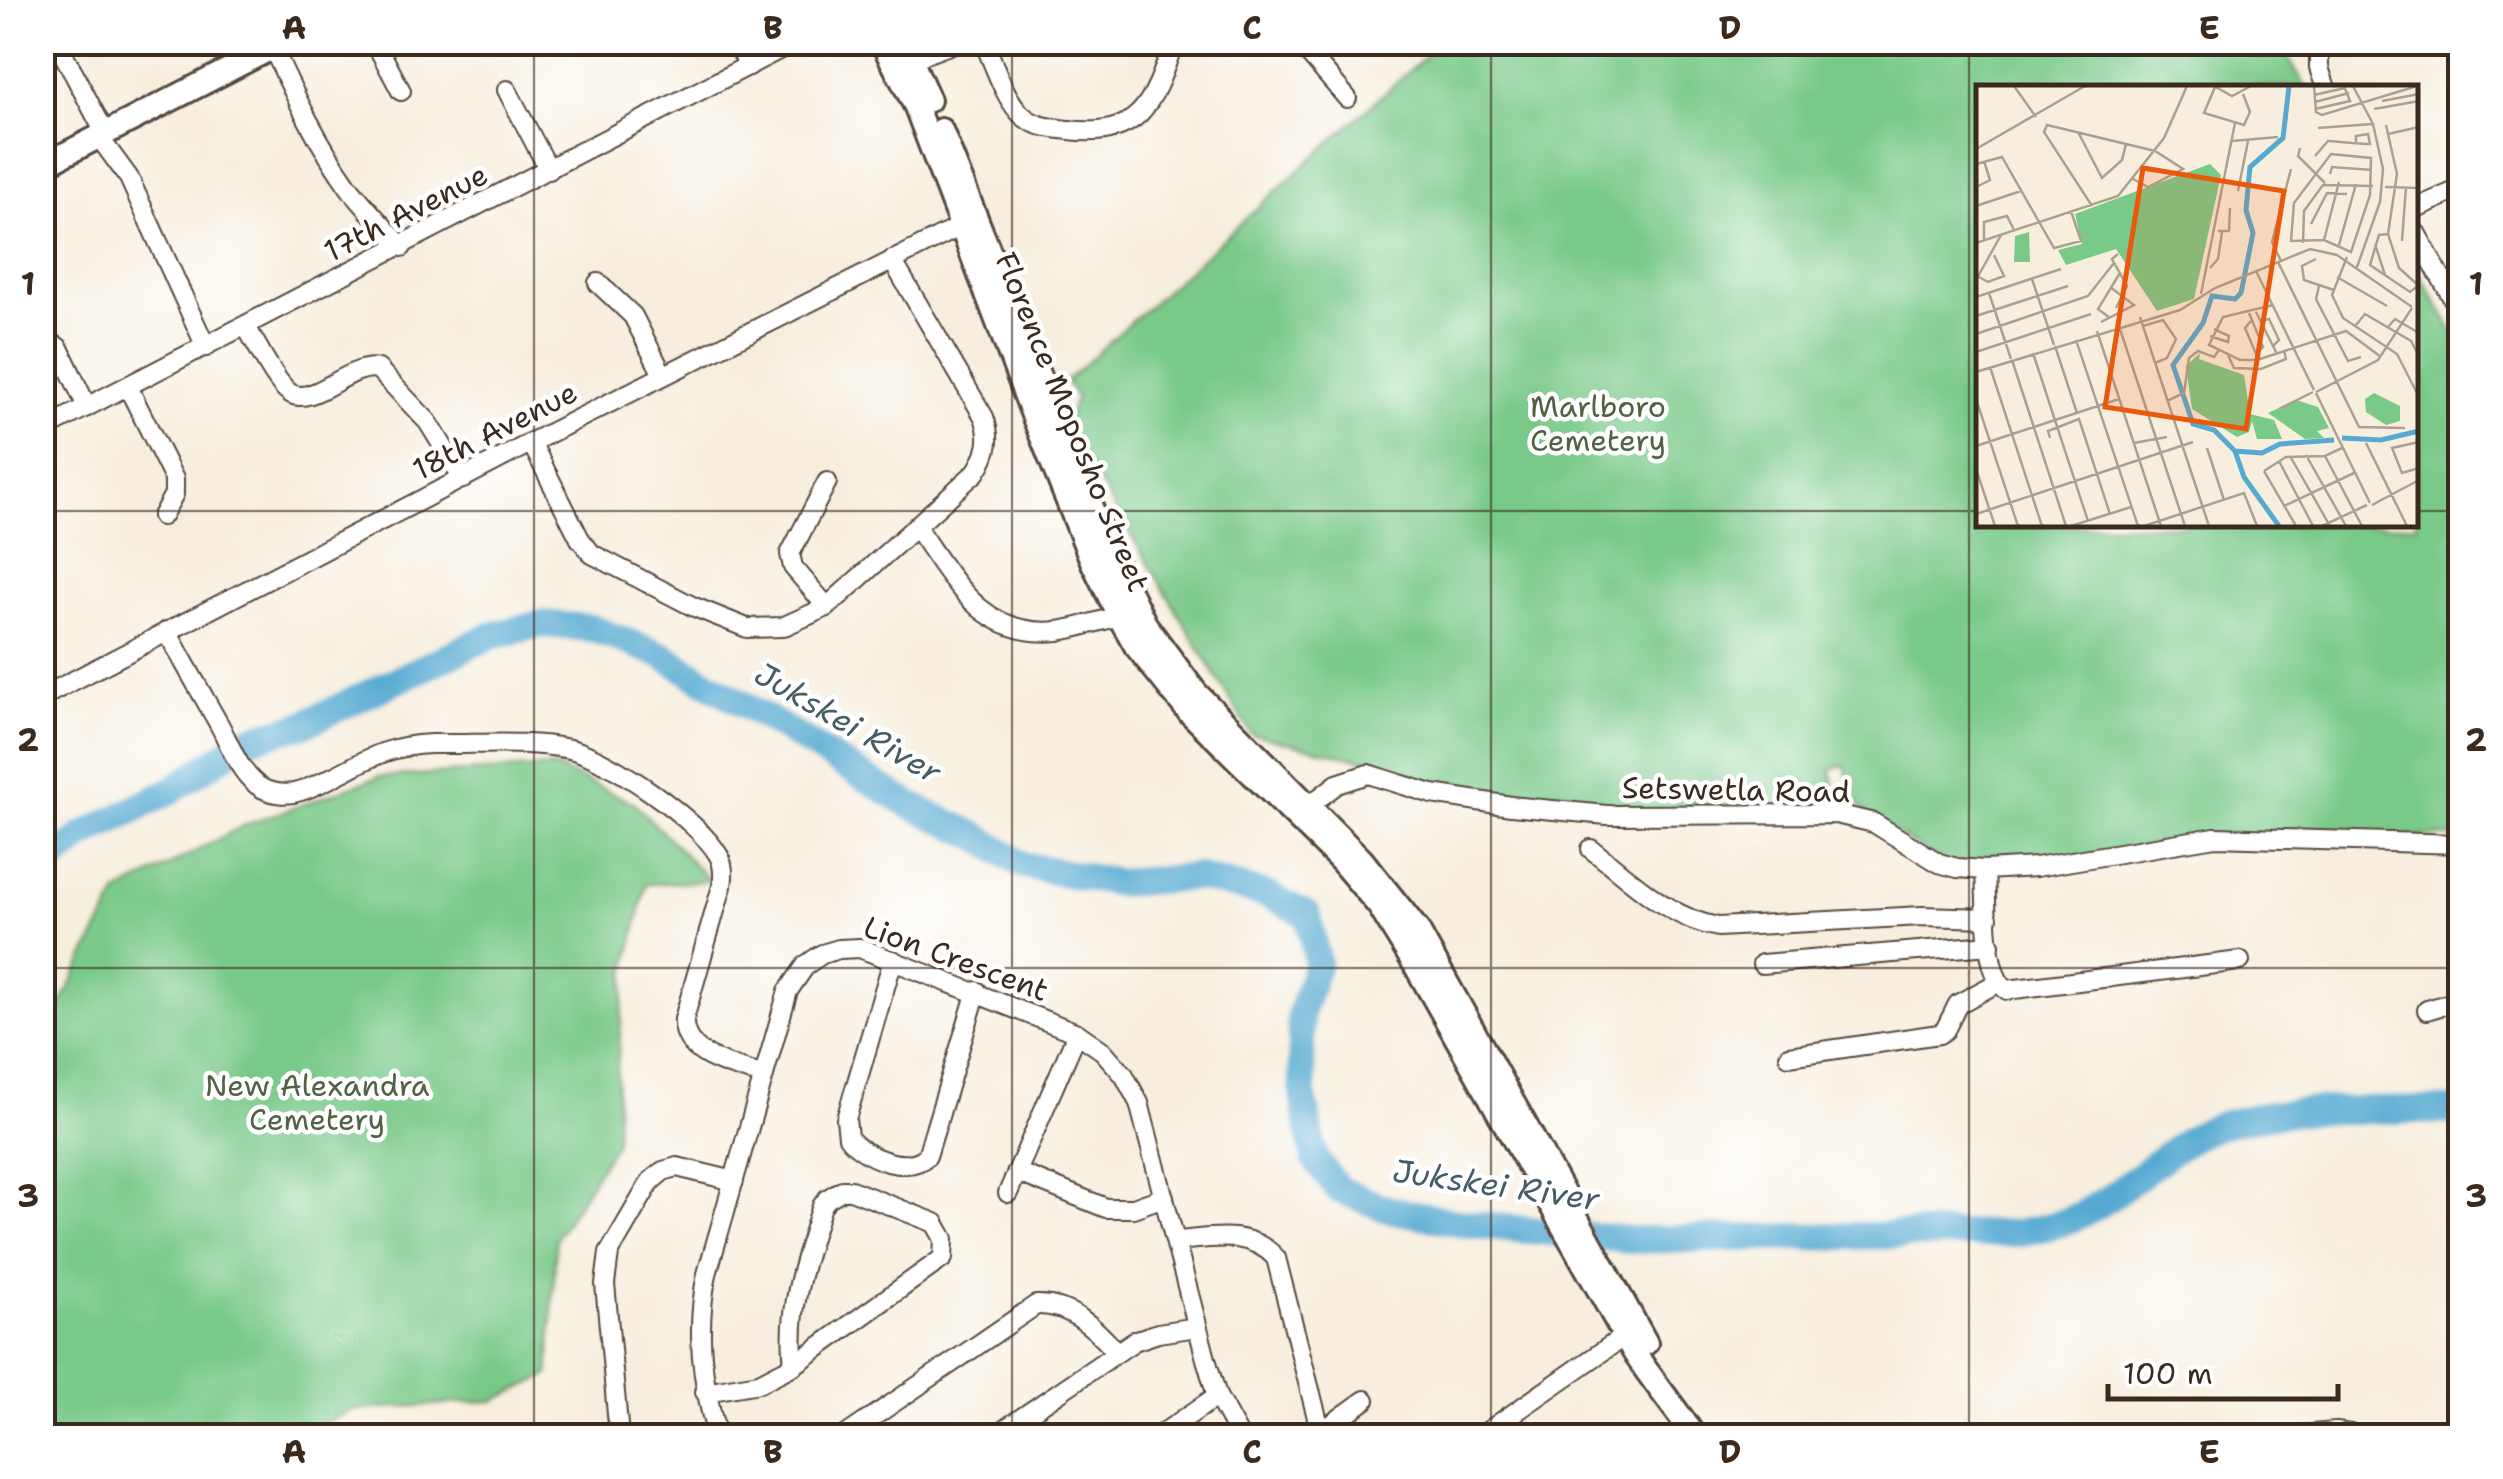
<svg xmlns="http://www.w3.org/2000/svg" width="2503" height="1479" viewBox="0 0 2503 1479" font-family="'Shantell Sans',sans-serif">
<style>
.green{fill:#79c989;stroke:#5a7a54;stroke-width:2.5}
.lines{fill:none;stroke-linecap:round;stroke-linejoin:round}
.river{stroke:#56aad2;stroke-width:28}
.minor-casing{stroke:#57473b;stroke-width:22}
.tertiary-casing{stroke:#57473b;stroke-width:28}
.minor{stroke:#fff;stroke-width:18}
.tertiary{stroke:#fff;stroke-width:22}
.grid{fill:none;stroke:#3b2a1e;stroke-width:2.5;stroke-opacity:0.55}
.labels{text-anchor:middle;stroke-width:9;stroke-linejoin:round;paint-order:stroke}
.street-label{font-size:30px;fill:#3b2a1e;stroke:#fff}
.park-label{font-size:30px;fill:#516243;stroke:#fff}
.water-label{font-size:32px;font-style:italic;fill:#465d66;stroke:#fff}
.inset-river{fill:none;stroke:#56aad2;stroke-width:5}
.inset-road{fill:none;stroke:#aca091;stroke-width:2.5}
.view{fill:#e8590c;fill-opacity:0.15;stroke:#e8590c;stroke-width:5}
.inset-edge{fill:none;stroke:#3b2a1e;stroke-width:5}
.neatline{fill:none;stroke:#3b2a1e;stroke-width:4}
.grid-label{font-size:32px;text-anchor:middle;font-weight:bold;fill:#3b2a1e}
</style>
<rect width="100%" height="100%" fill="#fff"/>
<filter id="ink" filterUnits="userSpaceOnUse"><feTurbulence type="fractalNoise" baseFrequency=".01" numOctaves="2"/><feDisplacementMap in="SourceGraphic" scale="20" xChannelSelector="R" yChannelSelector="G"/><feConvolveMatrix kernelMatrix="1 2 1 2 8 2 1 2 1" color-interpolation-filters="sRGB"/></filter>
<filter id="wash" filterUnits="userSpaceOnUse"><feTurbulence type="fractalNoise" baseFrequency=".0048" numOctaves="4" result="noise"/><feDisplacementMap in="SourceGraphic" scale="40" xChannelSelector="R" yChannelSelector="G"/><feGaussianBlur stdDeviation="2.25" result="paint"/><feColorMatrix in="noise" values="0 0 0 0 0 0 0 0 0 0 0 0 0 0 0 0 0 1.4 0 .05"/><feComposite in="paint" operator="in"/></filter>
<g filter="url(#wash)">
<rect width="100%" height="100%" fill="#f7eedd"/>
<g class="green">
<path d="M 1440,43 L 2279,43 L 2306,87 L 1978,88 L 1978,525 L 2416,525 L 2416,268 L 2460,342 L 2460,837 L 2210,835 L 2012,868 L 1947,865 L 1867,815 L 1853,796 L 1845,765 L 1831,769 L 1839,809 L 1665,812 L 1438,790 L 1369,761 L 1251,734 L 1072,437 L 1067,422 L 1076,397 L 1066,381 Z"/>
<path d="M 555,767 L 634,803 L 710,881 L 646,884 L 626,972 L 617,1068 L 616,1142 L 556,1238 L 549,1375 L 494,1401 L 352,1410 L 298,1436 L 43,1436 L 43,1038 L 118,893 L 243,826 L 378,777 Z"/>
</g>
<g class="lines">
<path class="river" d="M 42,870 L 84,835 L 170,791 L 248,739 L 302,725 L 490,636 L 542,624 L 591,628 L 662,655 L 910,805 L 979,837 L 1022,865 L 1118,883 L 1196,877 L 1268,895 L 1308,915 L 1317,963 L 1300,1015 L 1303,1095 L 1315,1159 L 1339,1190 L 1387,1209 L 1468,1224 L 1631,1240 L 2019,1233 C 2034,1229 2050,1227 2064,1222 C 2112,1204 2150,1163 2193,1137 C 2254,1102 2390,1110 2460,1111"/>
</g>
</g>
<g filter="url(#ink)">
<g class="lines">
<g class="minor-casing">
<g id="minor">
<path d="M 57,42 L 105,133"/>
<path d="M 375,42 L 401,91"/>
<path d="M 736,42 L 749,66"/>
<path d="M 984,42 C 994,64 1003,94 1019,112 C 1032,127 1051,128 1069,130 C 1142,139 1153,101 1174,42"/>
<path d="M 1299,42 L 1347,98"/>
<path d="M 2319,42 L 2319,68 L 2326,88"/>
<path d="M 273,48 C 295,96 318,144 349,187 C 365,208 384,227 402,247"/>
<path d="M 912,59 L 957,42"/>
<path d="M 507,90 L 549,170"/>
<path d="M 99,137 L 129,178 L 206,347"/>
<path d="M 2416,208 L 2460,189"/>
<path d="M 2416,233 L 2460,311"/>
<path d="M 598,283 L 633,316 L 663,375"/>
<path d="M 246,327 C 256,342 275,383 290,393 C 312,408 351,362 378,369 L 428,422 L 463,479"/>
<path d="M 45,338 L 59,348 L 87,407"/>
<path d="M 128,387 L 174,479 L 174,494 L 162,516"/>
<path d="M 42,430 L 794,42"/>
<path d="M 531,442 L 580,539 L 592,554 L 692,606 L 747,628 L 782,627 L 827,607 L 976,472 C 988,453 992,439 984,417 L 892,260"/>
<path d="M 916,527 C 953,580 983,639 1058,631 C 1078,628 1099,621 1119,616"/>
<path d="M 827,607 L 793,567 L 790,554 L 827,482"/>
<path d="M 167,631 C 184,663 202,694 220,726 C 230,745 239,771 257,785 C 269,794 287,796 301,791 C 352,773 371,746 431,744 C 476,745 526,740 570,749 C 609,758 700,821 719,856 C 724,866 724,875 722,886 L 684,1019 C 682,1058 735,1066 764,1076"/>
<path d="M 42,697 L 538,439 L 971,221"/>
<path d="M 1310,805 L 1337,784 L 1368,774 L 1432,794 L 1511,806 L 1607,815 L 1836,814 L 1874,823 L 1939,863 L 1957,868 L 1985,870 L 2036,867 L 2215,837 L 2460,844"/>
<path d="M 1591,849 C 1631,879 1667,918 1718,927 L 1922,916 L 1988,918"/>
<path d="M 1985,870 C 1987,898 1983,975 2007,990 L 2240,961"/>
<path d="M 893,960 L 846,1119 L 848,1137 C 863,1157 906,1175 927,1156 L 977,991"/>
<path d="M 1762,964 L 1990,945"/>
<path d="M 2427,1010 L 2460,1000"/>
<path d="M 1077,1033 L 1017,1172 L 1106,1208 L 1133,1208 L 1164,1197"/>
<path d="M 1789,1056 L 1939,1034 L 1945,1030 L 1958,1004 L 1997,983"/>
<path d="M 842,1190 L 851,1190 L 935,1223 L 944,1239 L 943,1258 L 794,1365 C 787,1308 805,1259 822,1206 L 827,1199 Z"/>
<path d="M 1008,1193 L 1017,1172"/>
<path d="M 1177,1241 C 1212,1238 1250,1229 1276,1258 L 1321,1433"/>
<path d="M 705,1392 L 759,1383 L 794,1365"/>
<path d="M 619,1436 L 605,1284 L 609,1253 L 651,1181 L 663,1171 L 677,1167 L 734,1181"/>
<path d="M 717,1436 C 702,1381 695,1331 707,1274 L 788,991 L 806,965 L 822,954 L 839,949 L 860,948 L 1077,1033 L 1103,1051 L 1124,1075 L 1139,1103 L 1206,1359 L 1217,1396 L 1239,1436"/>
<path d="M 845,1436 L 1036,1305 C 1069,1303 1096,1328 1116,1352"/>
<path d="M 995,1436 L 1134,1341 L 1158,1333 L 1197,1327"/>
<path d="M 1159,1436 L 1217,1396"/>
<path d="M 1315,1436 L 1365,1400"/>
<path d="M 1481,1436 L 1633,1330"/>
<path d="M 2287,1436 L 2336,1432 L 2364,1436"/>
</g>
</g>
<g class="tertiary-casing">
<g id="tertiary">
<path d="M 882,42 L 916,107 L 1033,415 L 1092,561 L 1119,616 L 1136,646 L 1189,712 L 1341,861 L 1379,906 L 1417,968 L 1634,1352 C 1653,1382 1675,1407 1694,1436"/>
<path d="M 903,42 L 929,100"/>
<path d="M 941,130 L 1102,535 L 1145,624 L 1196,693 L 1362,860 L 1417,929 L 1646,1343"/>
<path d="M 42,166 L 283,42"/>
</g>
</g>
<use href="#minor" class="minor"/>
<use href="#tertiary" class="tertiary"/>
</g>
</g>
<path class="grid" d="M 534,42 L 534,1436M 1012,42 L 1012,1436M 1491,42 L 1491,1436M 1969,42 L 1969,1436M 42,511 L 1978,511M 2416,511 L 2460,511M 42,968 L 2460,968"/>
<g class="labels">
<g class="street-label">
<text transform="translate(406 213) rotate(-27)" y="10">17th Avenue</text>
<text transform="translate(1072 422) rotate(68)" y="10">Florence Moposho Street</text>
<text transform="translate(495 431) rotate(-27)" y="10">18th Avenue</text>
<text transform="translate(1736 790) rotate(1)" y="10">Setswetla Road</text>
<text transform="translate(956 959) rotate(20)" y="10">Lion Crescent</text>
</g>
<g class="park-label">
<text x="1598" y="417">Marlboro<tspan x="1598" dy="34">Cemetery</tspan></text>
<text x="317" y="1096">New Alexandra<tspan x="317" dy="34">Cemetery</tspan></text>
</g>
<g class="water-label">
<text transform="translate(848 723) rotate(30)" y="11">Jukskei River</text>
<text transform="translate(1496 1185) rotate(8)" y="11">Jukskei River</text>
</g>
</g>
<g transform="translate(1976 85)">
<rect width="442" height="442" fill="#f7eedd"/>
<path d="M 234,79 L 245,90 L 218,214 L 181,226 L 140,164 L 90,180 L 82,165 L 106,159 L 99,129 ZM 53,147 L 54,177 L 38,177 L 39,151 ZM 224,268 L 223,274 L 268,290 L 274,329 L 298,335 L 306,354 L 281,354 L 276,336 L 273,347 L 261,352 L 216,324 L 210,281 ZM 398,308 L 424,321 L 424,336 L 410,340 L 390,327 L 389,314 ZM 320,315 L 342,322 L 353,343 L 341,346 L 348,353 L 329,354 L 292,328 Z" fill="#79c989"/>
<path class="inset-river" d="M 366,353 L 405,355 L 443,346M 259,366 L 286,368 L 304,359 L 358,355M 303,441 L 268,392 L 259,366 L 238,345 L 217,339 L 197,280 L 227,238 L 236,211 L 259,214 L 265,208 L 277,148 L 270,125 L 274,82 L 307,53 L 313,1"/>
<path class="inset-road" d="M 38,1 L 60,32M 238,1 L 256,11 L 275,1M 338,1 L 340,27 L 346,30 L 441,1M 377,1 L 397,39 L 407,84 L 404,117 L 381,182M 239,2 L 228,28 L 268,40 L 274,27 L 267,9M 338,10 L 369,3M 406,16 L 443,9M 339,17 L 373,8M 339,24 L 374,16 L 368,1M 398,24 L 443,16M 410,40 L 421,89 L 412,149 L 423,183 L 443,201M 342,43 L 396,39M 102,47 L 126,93 L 146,75 L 150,59M 412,49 L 443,42M 256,56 L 302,52M 324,63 L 322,71 L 349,98M 0,64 L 109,1M 355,69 L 395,73 L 394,110 L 375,167 L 348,155 L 315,156 L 318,118 ZM 339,71 L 352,56 L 354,56 L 376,58 L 391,59 L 394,59 L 392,49 L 380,51 L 380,58M 0,79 L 26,72 L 78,163 L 105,156 L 95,126M 354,89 L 356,82 L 396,85M 0,102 L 14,95 L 8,76M 409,102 L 443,103M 262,106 L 272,56M 0,121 L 45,106M 116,121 L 68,47 L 71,40 L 179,66 L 207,84 L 172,102 L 157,94M 335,139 L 351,108 L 371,109M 242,146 L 253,146 L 254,123M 412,149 L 403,150 L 394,180 L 434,207 L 443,200M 8,155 L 8,137 L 31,131 L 38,145M 348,155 L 363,97M 426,156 L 430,102M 0,158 L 142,111 L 188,53 L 211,1M 327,158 L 328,126 L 347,100 L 397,101M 399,159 L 409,190M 363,160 L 380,99M 371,172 L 356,210 L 367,233 L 421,269 L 443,312M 340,174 L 326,181 L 328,195 L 358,205M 305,176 L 296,157 L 315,84M 302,177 L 383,342 L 429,343M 234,183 L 242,174 L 246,147M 280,186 L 338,305M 3,192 L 12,197 L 28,191 L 18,170M 361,192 L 411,221M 56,194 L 78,260M 0,195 L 25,150M 343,201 L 340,214 L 372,276 L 385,272M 13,208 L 35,274M 225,209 L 259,38M 0,212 L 85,184M 297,220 L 247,232 L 233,260 L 264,275 L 281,275 L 370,246 L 405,272M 140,223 L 151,201 L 136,174 L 142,169M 280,227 L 301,269M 273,228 L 287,262 L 281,268M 0,231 L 92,201M 164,232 L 233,441M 134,233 L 122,224 L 144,188M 275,236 L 269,243 L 281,271M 284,236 L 293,234 L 303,255 L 297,261M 125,237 L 158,220 L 134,202M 142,238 L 209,441M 380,240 L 389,229 L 435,256 L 443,271M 167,241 L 187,235 L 200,254 L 191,273 L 179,278M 412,242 L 419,234 L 443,248M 121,246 L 185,441M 0,249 L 112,211 L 138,178M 234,251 L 252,257 L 253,251 L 238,244M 100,255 L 162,441M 79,261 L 101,328M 0,267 L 115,229M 57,268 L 112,436M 252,270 L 258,283 L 285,284 L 310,274 L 308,265M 36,275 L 90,441M 14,282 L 66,441M 0,287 L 204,225 L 239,203 L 334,164 L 361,170 L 436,222M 340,307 L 402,275 L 436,223M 340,308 L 394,418M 0,314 L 42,441M 191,316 L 208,308 L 213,273 L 222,266 L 238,272 L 243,265M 303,324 L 337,307M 74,353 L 72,346 L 103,334 L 134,429M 443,357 L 416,363 L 426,388 L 443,383M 158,358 L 191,352M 390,358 L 431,441M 0,361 L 143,314M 231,363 L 248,415M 330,370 L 370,441M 314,371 L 354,441M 349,371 L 386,441M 303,376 L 337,441M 0,384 L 19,441M 288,386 L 310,372 L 349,371 L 366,363M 288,386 L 320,441M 396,420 L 443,395M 308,421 L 378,388M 0,429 L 217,357M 95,441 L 155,422M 168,441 L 268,408 L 281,441M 346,441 L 391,420"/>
<path class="view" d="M 167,83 L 308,106 L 270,344 L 129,322 Z"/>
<rect width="442" height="442" class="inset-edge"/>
</g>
<rect width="2503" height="1479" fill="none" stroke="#fff" stroke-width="110"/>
<path d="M2108 1384v15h230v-15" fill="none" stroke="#3b2a1e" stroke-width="5"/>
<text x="2123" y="1384" font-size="30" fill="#3b2a1e" stroke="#ffffff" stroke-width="8" paint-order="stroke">100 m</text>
<rect x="55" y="55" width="2393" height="1369" class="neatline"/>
<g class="grid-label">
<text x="294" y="39">A</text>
<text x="773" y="39">B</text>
<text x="1252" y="39">C</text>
<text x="1730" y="39">D</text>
<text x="2209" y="39">E</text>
<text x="28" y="295">1</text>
<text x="2476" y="295">1</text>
<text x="28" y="751">2</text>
<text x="2476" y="751">2</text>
<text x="28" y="1207">3</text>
<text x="2476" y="1207">3</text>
<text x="294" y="1463">A</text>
<text x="773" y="1463">B</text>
<text x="1252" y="1463">C</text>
<text x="1730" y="1463">D</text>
<text x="2209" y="1463">E</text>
</g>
</svg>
